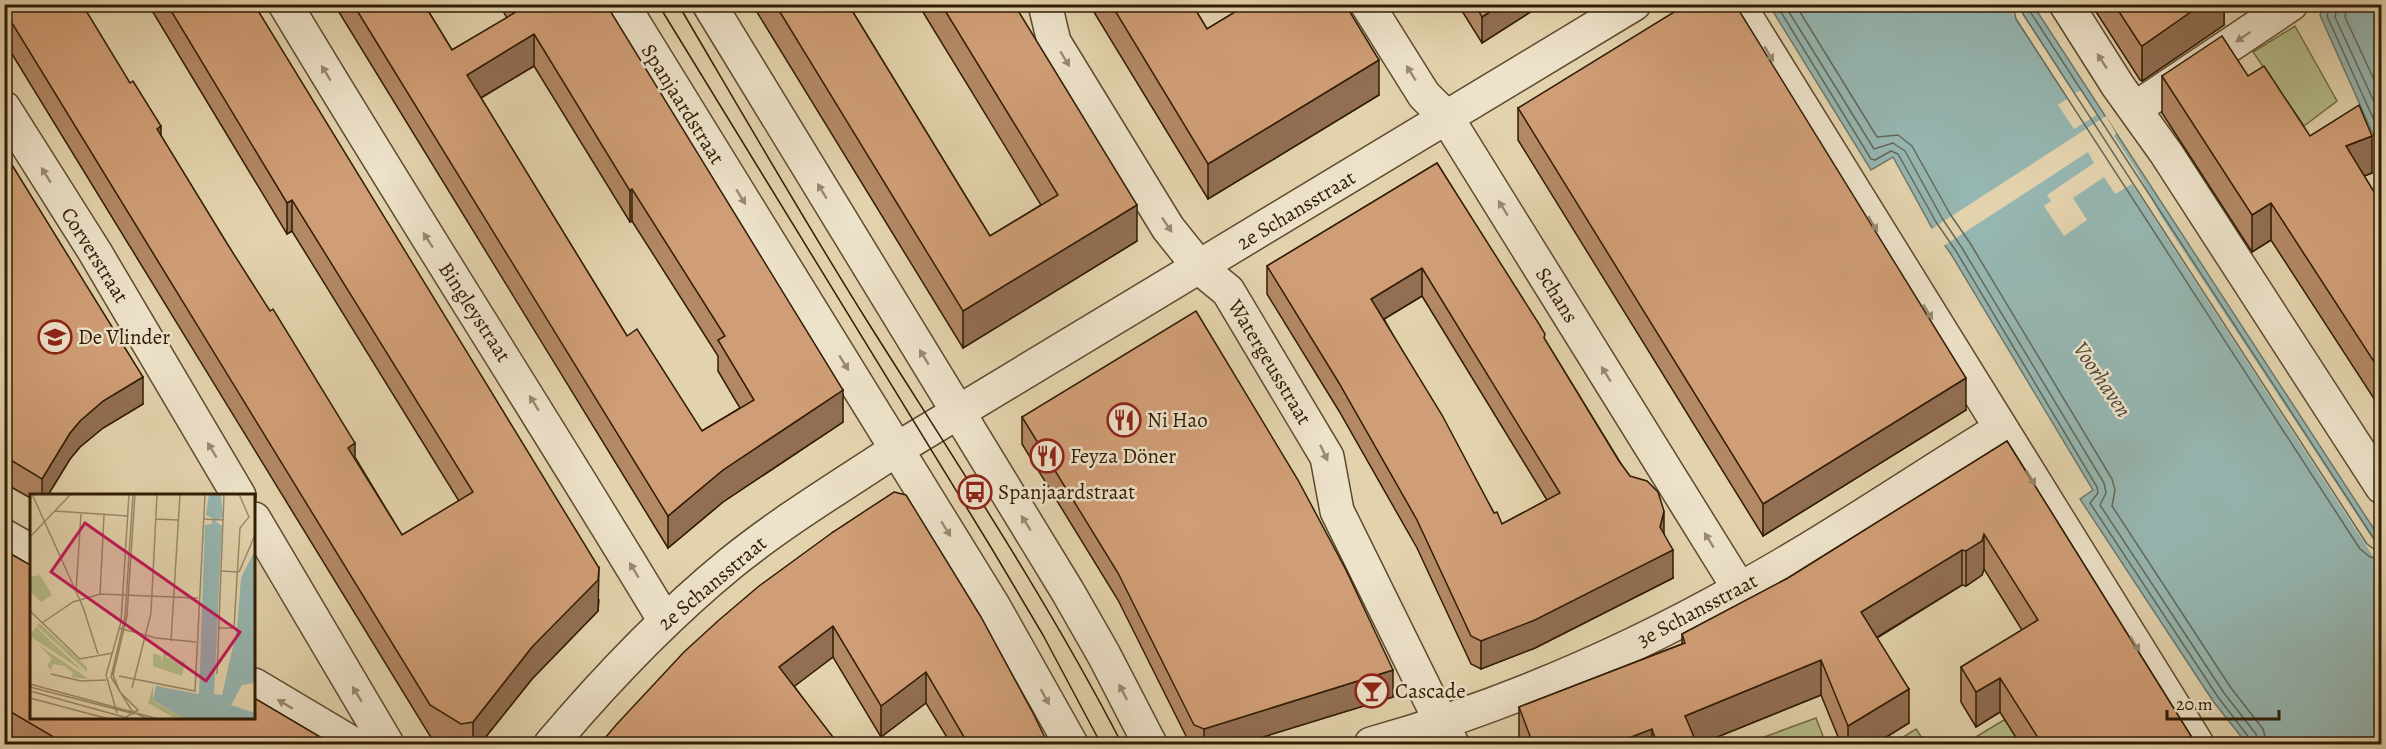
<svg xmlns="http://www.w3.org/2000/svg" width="2386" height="749" viewBox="0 0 2386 749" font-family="Alegreya,serif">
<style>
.green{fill:#b5bc89;stroke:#726c46;stroke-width:1.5}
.water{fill:#96b6b1;stroke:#6d786c;stroke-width:1.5}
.pier{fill:#e3d3ad}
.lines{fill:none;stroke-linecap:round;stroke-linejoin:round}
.shore{stroke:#63695a;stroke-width:1.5}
.minor-casing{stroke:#5d4a2e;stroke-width:36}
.minor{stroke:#ede2ca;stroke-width:33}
.tram{stroke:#301c04;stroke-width:1.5}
.wall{fill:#b38865;stroke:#301c04;stroke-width:1.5;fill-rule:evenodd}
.shaded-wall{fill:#926f53;stroke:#301c04;stroke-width:1.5}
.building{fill:#d09e76;stroke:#301c04;stroke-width:1.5;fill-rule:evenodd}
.oneway{fill:#988971}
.labels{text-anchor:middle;stroke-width:5;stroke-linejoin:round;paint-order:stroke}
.street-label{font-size:21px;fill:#301c04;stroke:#ede2ca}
.poi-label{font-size:21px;fill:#301c04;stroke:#ede2ca;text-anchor:start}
.water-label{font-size:22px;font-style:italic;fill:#4f4a38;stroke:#ede2ca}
.inset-road{fill:none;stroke:#9b8a69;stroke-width:1.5}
.view{fill:#c2185b;fill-opacity:0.15;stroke:#c2185b;stroke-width:3}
.inset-edge{fill:none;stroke:#301c04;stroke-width:3}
</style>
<rect width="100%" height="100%" fill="#e3d3ad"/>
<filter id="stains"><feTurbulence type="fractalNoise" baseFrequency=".00333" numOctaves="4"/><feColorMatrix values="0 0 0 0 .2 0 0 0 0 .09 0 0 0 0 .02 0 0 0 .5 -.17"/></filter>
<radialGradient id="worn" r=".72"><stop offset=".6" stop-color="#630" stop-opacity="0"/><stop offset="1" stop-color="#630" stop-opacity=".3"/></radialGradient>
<g class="green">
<path d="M 2295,26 L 2337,101 L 2304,126 L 2253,52 Z"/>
<path d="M 2024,708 L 2020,744 L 1964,744 Z"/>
<path d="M 1816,718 L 1826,744 L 1745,744 Z"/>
<path d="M 1916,729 L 1926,744 L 1892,744 Z"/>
</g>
<g class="water">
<path d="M 1769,5 L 2033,5 L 2381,540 L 2381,744 L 2247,744 L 2213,701 L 2080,499 L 2093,490 L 1951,254 L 1931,226 L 1893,157 L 1871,170 Z"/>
<path d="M 2326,5 L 2381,5 L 2381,152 L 2320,15 Z"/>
</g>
<g class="pier">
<path d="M 2007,5 L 2017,5 L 2075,93 L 2082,90 L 2098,114 L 2074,129 L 2058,105 L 2067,99 Z"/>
<path d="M 2106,116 L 2116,133 L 2114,136 L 2137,171 L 2162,218 L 2381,552 L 2381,562 L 2378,564 L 2132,184 L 2115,194 L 2104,177 L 2073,198 L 2087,220 L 2064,236 L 2044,206 L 2051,201 L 2047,195 L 2094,163 L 2088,152 L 1942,247 L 1930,230 Z"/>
</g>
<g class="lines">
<g class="shore">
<path d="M 1776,4 L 1871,159 L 1875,160 L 1891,151 L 1898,154 L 1936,222 L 1956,251 L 2097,487 L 2098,493 L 2090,503 L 2218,697 L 2250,739 L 2251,744"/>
<path d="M 1784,4 L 1874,149 L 1893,143 L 1905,151 L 1942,218 L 1962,248 L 2104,483 L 2106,493 L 2100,505 L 2224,693 L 2256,734 L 2258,744"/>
<path d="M 1795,4 L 1877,137 L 1898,135 L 1912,146 L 1950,214 L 1970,243 L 2112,479 L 2115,490 L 2112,506 L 2231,688 L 2263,729 L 2267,744"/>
<path d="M 2012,4 L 2016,19 L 2360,549 L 2370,557 L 2382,559"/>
<path d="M 2021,4 L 2023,14 L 2367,544 L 2374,549 L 2382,550"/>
<path d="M 2028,4 L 2029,10 L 2374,539 L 2382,543"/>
<path d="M 2331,4 L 2327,16 L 2382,138"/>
<path d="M 2338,4 L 2335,17 L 2382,119"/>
<path d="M 2347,4 L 2345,17 L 2382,97"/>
</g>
<g class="minor-casing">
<g id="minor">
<path d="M 285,4 C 409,211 540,414 665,621"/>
<path d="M 622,4 L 994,607 L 1071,744"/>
<path d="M 709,4 L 1068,592 L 1104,655 L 1150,744"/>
<path d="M 1045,4 L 1054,42 L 1168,228 L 1200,268 L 1228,291 L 1327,457 L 1337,511 L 1452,744"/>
<path d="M 1367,4 L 1424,95 L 1447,118 L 1740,590"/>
<path d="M 1738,4 L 2197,744"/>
<path d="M 2066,4 L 2118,86 L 2166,153 L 2382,487"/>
<path d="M 4,108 L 95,252 L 239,496"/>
<path d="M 2136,108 L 2291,4"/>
<path d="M 254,519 L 387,744"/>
<path d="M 4,536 L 32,552"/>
<path d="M 254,685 L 353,744"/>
<path d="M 551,744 C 606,679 665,617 731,563 C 783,521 841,486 897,449 L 1634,4"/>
<path d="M 1371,744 C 1499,708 1622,655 1738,590 C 1828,541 1913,482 2000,429"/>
</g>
</g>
<use href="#minor" class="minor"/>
<g class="tram">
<path d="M 658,4 L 992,549 L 1043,635 L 1101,744"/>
<path d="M 678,4 C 741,111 803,219 869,324 C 956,462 1047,599 1122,744"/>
</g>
</g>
<g class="wall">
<path d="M 4,4 L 161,136 L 402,535 L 459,501 L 292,231 L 287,234 L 148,4 L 254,4 L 599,600 L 598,611 L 532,679 L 480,744 L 444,744 L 430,736 L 4,41 Z"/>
<path d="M 334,4 L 424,4 L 452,50 L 507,18 L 499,4 L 606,4 L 843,422 L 723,502 L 668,548 ZM 534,66 L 630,222 L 632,221 L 718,356 L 718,371 L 740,408 L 702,431 L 627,336 L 481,98 Z"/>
<path d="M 752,4 L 848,4 L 990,236 L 1041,205 L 918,4 L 1014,4 L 1137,241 L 963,348 Z"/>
<path d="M 1089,4 L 1192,4 L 1207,29 L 1247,5 L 1246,4 L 1345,4 L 1379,95 L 1208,199 Z"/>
<path d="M 1462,4 L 1543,4 L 1482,43 L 1462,11 Z"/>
<path d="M 2091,4 L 2232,4 L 2224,10 L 2224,25 L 2142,81 L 2140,80 Z"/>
<path d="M 2162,76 L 2310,136 L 2372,173 L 2364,176 L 2382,205 L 2382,411 L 2271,240 L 2252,252 L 2162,113 Z"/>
<path d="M 1518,108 L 1966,410 L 1763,536 L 1518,140 Z"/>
<path d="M 4,152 L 143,404 L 103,428 L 80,447 L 70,459 L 48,495 L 32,495 L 32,499 L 4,483 Z"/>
<path d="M 1437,163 L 1664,534 L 1673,578 L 1535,648 L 1481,669 L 1471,664 L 1417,548 L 1339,411 L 1267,294 L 1267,266 ZM 1422,296 L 1547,500 L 1502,524 L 1494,513 L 1384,319 Z"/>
<path d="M 1022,417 L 1393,697 L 1240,744 L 1190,744 L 1118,600 L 1022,444 Z"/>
<path d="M 2007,441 L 2196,744 L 2020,744 L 2000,712 L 1976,727 L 1961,702 L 1961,667 L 2022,630 L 1984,569 L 1982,575 L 1966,586 L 1962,585 L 1877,638 L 1909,723 L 1875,744 L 1841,744 L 1821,695 L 1700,744 L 1520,744 L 1519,742 L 1519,707 L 1682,644 L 1682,634 L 1788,578 Z"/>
<path d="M 833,532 L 1048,744 L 951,744 L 926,703 L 881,737 L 833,657 L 794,686 L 836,744 L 600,744 Z"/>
<path d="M 4,550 L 332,744 L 14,744 L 6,740 Z"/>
</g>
<g class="shaded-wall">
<path d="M 1432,4 L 1440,4 L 1432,10 Z"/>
<path d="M 1502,4 L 1543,4 L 1482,43 L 1482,17 Z"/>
<path d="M 2202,4 L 2232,4 L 2224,10 L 2224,25 L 2142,81 L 2142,46 Z"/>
<path d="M 534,34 L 534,66 L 467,106 L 467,75 Z"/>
<path d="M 1379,60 L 1379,95 L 1208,199 L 1208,164 Z"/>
<path d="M 161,126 L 161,157 L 157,129 Z"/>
<path d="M 2372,136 L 2372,173 L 2346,183 L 2346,146 Z"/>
<path d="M 632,189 L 632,221 L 630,222 L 630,191 Z"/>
<path d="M 292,200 L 292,231 L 287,234 L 287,203 Z"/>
<path d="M 2271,203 L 2271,240 L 2252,252 L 2252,215 Z"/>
<path d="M 1137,205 L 1137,241 L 963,348 L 963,311 Z"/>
<path d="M 1422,268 L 1422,296 L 1371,327 L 1371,299 Z"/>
<path d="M 143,377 L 143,404 L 103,428 L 80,447 L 70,459 L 48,495 L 42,495 L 42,479 L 70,433 L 80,421 L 103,401 Z"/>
<path d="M 1966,378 L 1966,410 L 1763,536 L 1763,504 Z"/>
<path d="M 843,390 L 843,422 L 723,502 L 668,548 L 668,516 L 723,470 Z"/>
<path d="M 355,443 L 355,475 L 348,448 Z"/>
<path d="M 1664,511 L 1664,539 L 1660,527 Z"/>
<path d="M 1984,534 L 1984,569 L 1982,575 L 1966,586 L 1966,551 Z"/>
<path d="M 1673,550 L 1673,578 L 1535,648 L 1481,669 L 1481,641 Z"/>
<path d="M 1962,550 L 1962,585 L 1861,647 L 1861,612 Z"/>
<path d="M 599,568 L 598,611 L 532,679 L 480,744 L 473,744 L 473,722 L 532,647 Z"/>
<path d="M 833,626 L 833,657 L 779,698 L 779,667 Z"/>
<path d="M 1821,660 L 1821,695 L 1700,744 L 1685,744 L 1685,716 Z"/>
<path d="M 1393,670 L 1393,697 L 1240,744 L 1204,744 L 1204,729 Z"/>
<path d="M 926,672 L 926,703 L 881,737 L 881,706 Z"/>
<path d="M 2000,678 L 2000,712 L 1976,727 L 1976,692 Z"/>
<path d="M 1909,689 L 1909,723 L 1875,744 L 1848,744 L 1848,726 Z"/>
<path d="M 6,709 L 6,740 L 4,743 L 4,712 Z"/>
<path d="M 1652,729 L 1652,744 L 1613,744 Z"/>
</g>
<g class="building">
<path d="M 4,4 L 82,4 L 130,83 L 133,81 L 161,126 L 157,129 L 228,245 L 270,311 L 273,309 L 355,443 L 348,448 L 402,535 L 473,492 L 292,200 L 287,203 L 167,4 L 254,4 L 599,568 L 598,580 L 532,647 L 473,722 L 461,724 L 430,705 L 4,10 Z"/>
<path d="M 353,4 L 424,4 L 452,50 L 521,9 L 518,4 L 606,4 L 843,390 L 723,470 L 668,516 ZM 534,34 L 630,191 L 632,189 L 725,336 L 718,340 L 754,400 L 702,431 L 637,329 L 627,336 L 467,75 Z"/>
<path d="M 775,4 L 848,4 L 990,236 L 1058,195 L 941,4 L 1014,4 L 1137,205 L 963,311 Z"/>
<path d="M 1111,4 L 1192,4 L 1207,29 L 1248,4 L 1345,4 L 1379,60 L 1208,164 Z"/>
<path d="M 1475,4 L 1502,4 L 1482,17 Z"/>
<path d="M 1687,4 L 1735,4 L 1966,378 L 1763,504 L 1518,108 Z"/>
<path d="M 2114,4 L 2202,4 L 2142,46 L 2140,44 Z"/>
<path d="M 2222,36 L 2248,76 L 2264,66 L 2310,136 L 2359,105 L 2372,136 L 2346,146 L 2382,205 L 2382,374 L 2271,203 L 2252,215 L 2162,76 Z"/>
<path d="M 4,152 L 143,377 L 103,401 L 80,421 L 70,433 L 42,479 L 4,456 Z"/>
<path d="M 1437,163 L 1539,324 L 1545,334 L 1544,338 L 1619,461 L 1630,476 L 1647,481 L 1658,492 L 1664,511 L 1660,527 L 1673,550 L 1535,620 L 1481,641 L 1471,636 L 1417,520 L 1339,383 L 1267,266 ZM 1422,268 L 1560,493 L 1502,524 L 1497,512 L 1494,513 L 1442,415 L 1371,299 Z"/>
<path d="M 1196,311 L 1298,480 L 1346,570 L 1393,670 L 1204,729 L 1194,725 L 1118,573 L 1022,417 Z"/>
<path d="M 2007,441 L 2196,744 L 2042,744 L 2000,678 L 1976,692 L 1961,667 L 2038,620 L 1984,534 L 1982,541 L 1966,551 L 1962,550 L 1861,612 L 1909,689 L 1848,726 L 1821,660 L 1685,716 L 1697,744 L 1657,744 L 1652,729 L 1613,744 L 1533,744 L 1519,707 L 1685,643 L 1682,634 L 1788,578 Z"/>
<path d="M 894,492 L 906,495 L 981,617 L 1034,715 L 1048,744 L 968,744 L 926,672 L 881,706 L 833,626 L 779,667 L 836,741 L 830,744 L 600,744 L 616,725 L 684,652 L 719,620 L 759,586 L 833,532 Z"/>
<path d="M 4,550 L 32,566 L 32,717 L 254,717 L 254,698 L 332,744 L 48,744 L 52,736 L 6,709 L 4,712 Z"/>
</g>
<defs><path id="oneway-solid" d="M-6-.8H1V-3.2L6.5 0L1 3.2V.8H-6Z" transform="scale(1.5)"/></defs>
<g class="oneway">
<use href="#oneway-solid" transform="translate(2243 37) rotate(146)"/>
<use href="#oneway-solid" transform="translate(1769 54) rotate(59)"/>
<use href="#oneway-solid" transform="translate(1065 59) rotate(59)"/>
<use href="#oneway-solid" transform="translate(2102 61) rotate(-123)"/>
<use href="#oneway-solid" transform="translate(326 73) rotate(-121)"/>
<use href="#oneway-solid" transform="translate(1411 73) rotate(-122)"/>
<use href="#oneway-solid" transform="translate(46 175) rotate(-122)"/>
<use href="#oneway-solid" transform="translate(822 191) rotate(-121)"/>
<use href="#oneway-solid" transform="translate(741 197) rotate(58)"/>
<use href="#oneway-solid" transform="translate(1503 208) rotate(-122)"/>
<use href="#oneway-solid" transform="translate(1873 224) rotate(58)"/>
<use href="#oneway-solid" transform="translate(1167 225) rotate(56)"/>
<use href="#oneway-solid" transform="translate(428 240) rotate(-123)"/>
<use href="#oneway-solid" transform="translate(1928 312) rotate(58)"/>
<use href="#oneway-solid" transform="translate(924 357) rotate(-121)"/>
<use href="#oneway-solid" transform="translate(844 363) rotate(58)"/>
<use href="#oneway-solid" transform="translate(1606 374) rotate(-122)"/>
<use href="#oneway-solid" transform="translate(534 403) rotate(-122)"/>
<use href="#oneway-solid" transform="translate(212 450) rotate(-121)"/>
<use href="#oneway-solid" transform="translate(1324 453) rotate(65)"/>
<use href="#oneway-solid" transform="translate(2031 478) rotate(58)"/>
<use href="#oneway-solid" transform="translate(1026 523) rotate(-122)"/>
<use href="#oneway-solid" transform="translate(946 529) rotate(58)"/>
<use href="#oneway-solid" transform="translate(1709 540) rotate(-122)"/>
<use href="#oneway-solid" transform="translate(634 570) rotate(-121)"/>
<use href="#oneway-solid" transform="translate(2135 644) rotate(58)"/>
<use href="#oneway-solid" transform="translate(1123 692) rotate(-117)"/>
<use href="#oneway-solid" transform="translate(357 694) rotate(-121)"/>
<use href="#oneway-solid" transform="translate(1045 697) rotate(62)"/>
<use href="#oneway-solid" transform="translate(285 704) rotate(-149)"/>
</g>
<defs>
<g id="school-ring" transform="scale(1.725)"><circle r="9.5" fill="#ede2ca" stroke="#8f2418" stroke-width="1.5"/><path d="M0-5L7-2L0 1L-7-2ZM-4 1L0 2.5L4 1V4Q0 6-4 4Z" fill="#8f2418"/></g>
<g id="restaurant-ring" transform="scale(1.725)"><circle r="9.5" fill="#ede2ca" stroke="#8f2418" stroke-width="1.5"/><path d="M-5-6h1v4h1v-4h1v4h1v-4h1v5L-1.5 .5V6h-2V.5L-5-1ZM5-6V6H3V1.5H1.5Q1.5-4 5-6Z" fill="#8f2418"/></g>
<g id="bus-ring" transform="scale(1.725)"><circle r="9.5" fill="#ede2ca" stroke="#8f2418" stroke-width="1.5"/><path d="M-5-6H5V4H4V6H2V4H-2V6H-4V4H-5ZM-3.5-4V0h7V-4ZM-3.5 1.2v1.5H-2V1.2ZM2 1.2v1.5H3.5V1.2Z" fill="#8f2418"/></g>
<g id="bar-ring" transform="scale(1.725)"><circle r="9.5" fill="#ede2ca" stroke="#8f2418" stroke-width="1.5"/><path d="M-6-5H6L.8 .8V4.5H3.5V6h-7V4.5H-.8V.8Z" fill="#8f2418"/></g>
</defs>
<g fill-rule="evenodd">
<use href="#school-ring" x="55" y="337"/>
<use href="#restaurant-ring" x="1124" y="420"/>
<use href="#restaurant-ring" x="1047" y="456"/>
<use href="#bus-ring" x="975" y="492"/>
<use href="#bar-ring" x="1372" y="691"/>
</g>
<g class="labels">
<g class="street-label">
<text transform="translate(683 104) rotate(58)" y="7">Spanjaardstraat</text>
<text transform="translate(1296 210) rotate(-31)" y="7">2e Schansstraat</text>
<text transform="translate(95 255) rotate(58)" y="7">Corverstraat</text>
<text transform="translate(1557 295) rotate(58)" y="7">Schans</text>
<text transform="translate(475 312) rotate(57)" y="7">Bingleystraat</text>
<text transform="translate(1270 362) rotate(59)" y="7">Watergeusstraat</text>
<text transform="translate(712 583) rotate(-40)" y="7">2e Schansstraat</text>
<text transform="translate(1697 610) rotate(-28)" y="7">3e Schansstraat</text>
</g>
<g class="poi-label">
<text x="78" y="344">De Vlinder</text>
<text x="1147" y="427">Ni Hao</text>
<text x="1070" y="463">Feyza Döner</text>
<text x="998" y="499">Spanjaardstraat</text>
<text x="1395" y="698">Cascade</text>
</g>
<g class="water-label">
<text transform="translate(2103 379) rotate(56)" y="8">Voorhaven</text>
</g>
</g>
<g transform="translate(30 494)">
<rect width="225" height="225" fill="#e3d3ad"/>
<path d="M 10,81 L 22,101 L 11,108 L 0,97 L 0,83 ZM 9,129 L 57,173 L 57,178 L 7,132 ZM 6,133 L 54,178 L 0,142 ZM 9,151 L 59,185 L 42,183 L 43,179 L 34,172 L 23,170 L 21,176 L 17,171 L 22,165 ZM 134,157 L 140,159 L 136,163 L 155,168 L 152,182 L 123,172 L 123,159 L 131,162 L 131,168 ZM 123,192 L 123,207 L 155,225 L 146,225 L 118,209 Z" fill="#b5bc89"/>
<path d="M 179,0 L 191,0 L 193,23 L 185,27 L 192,32 L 184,200 L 192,201 L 207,135 L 211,84 L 224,58 L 225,189 L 212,191 L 201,211 L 225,219 L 225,225 L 155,225 L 123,206 L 126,192 L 169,200 L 175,31 L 182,30 L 182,24 L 176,21 Z" fill="#96b6b1"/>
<path class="inset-road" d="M 2,0 L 53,113 L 68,160M 103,0 L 95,123 L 81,183 L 102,217 L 117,225M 25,17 L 98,22M 126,25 L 148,26M 173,25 L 194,26M 0,43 L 41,0M 191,77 L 209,78M 209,78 L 225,41M 46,97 L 51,20M 70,100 L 74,21M 0,117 L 50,165 L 83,159M 12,129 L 43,108 L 70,100 L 168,104M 89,134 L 126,144 L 166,148M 189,134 L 204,134 L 210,34 L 219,23 L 209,0M 141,147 L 150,0M 21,180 L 51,187 L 76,186M 187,180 L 194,0M 89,182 L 165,197 L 175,0M 0,190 L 128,225M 0,193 L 105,220M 102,194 L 121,119 L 127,0M 0,197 L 101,225M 0,204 L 79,225M 87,219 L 76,181 L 91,128 L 99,0M 96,223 L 108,216 L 90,198 L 83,181 L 97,122 L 105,0"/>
<path class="view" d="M 55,29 L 210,138 L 176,187 L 21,78 Z"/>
<rect width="225" height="225" class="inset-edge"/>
</g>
<rect width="2386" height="749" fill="none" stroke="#e3d3ad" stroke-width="24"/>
<rect x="6" y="6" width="2374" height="737" fill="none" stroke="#301c04" stroke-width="3"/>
<rect x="12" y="12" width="2362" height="725" fill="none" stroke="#301c04" stroke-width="1.5"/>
<path d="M2167 710v9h112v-9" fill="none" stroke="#301c04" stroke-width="3"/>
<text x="2176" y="710" font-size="18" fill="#301c04" stroke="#ede2ca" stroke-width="4.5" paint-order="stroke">20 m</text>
<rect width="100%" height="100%" filter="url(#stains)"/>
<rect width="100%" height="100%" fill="url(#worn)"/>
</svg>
